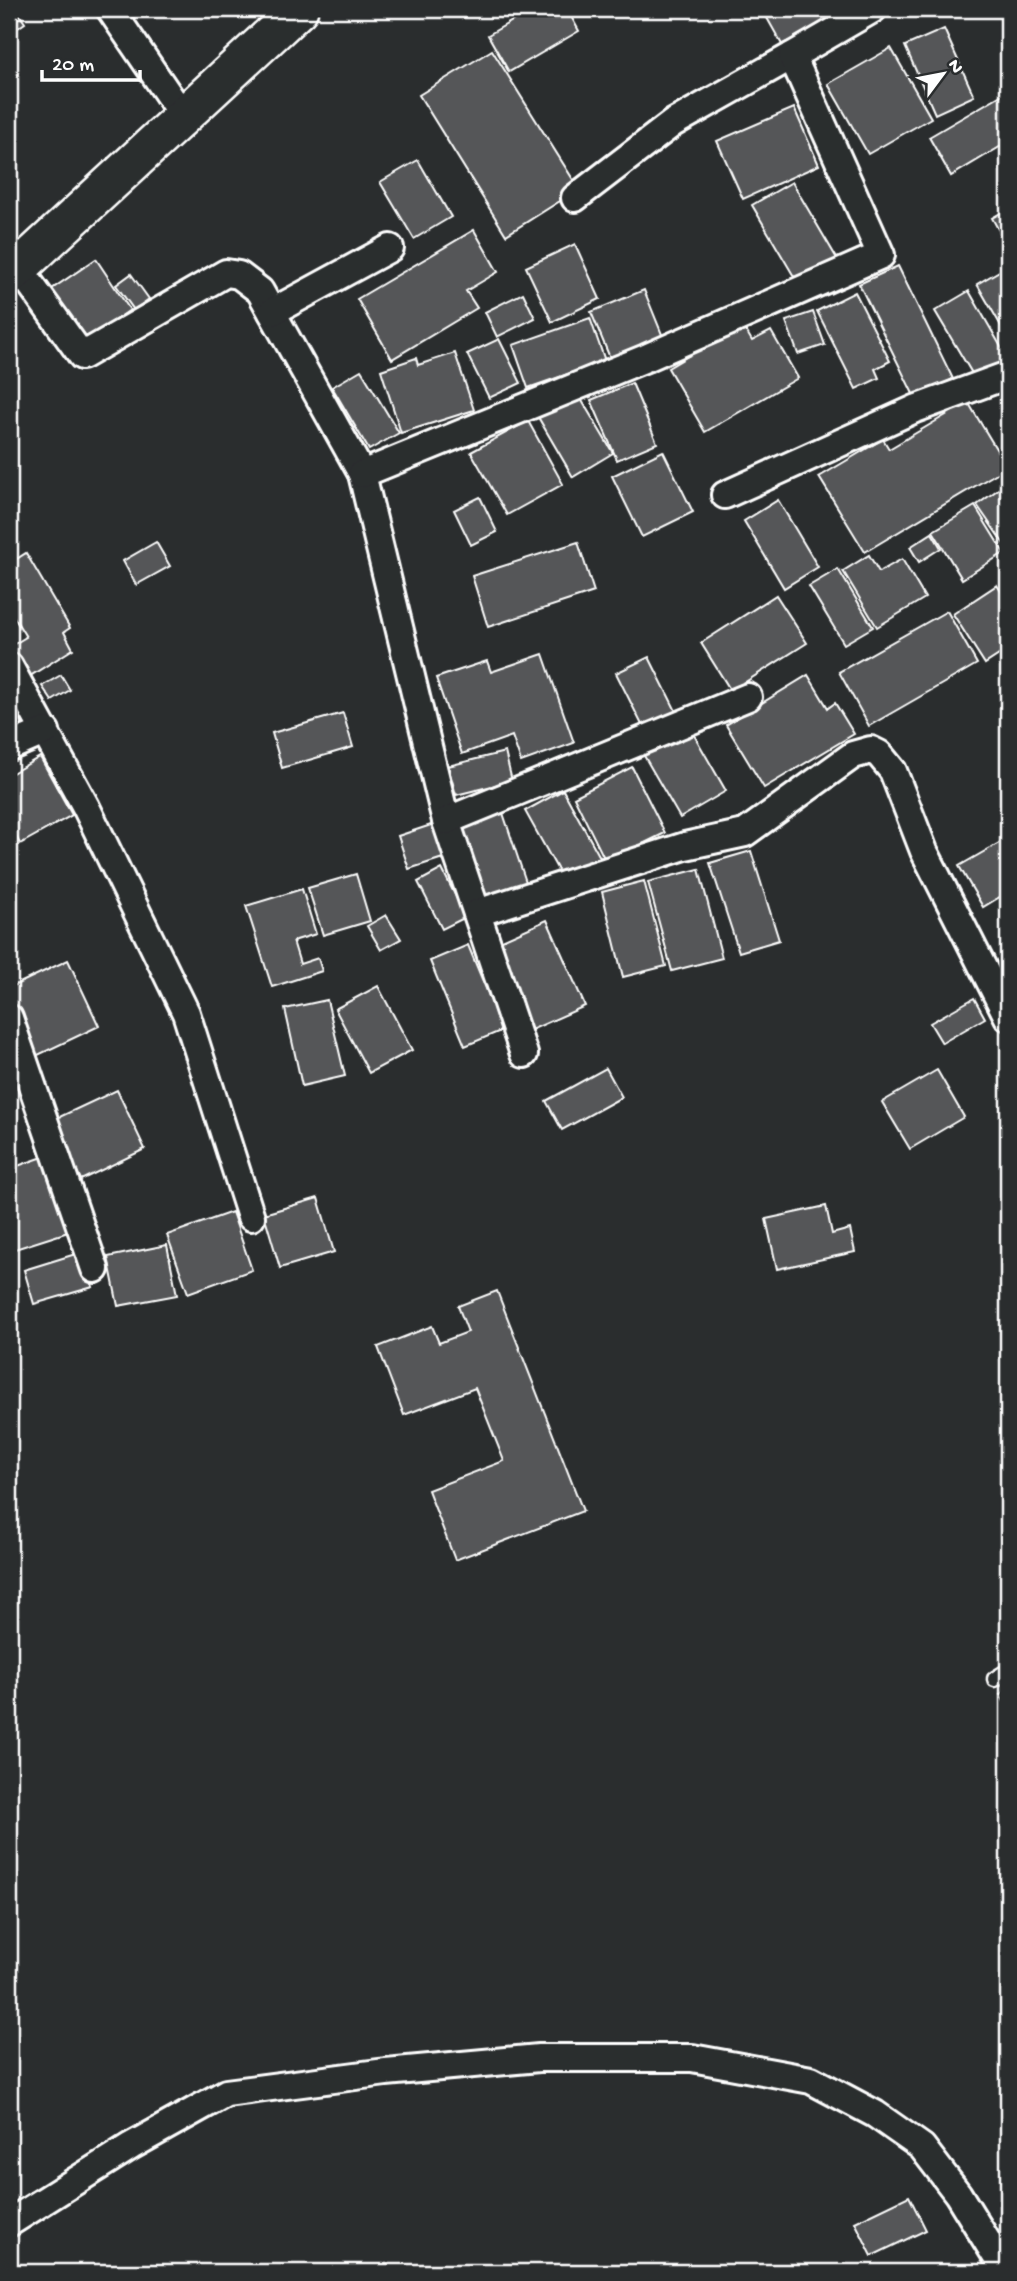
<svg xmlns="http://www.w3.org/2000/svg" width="1017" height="2281" viewBox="0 0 1017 2281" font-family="'Gochi Hand',sans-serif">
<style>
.building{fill:#555758;stroke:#fff;stroke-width:2}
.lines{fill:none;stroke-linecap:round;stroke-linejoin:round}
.lane-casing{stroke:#fff;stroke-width:19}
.street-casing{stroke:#fff;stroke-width:32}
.secondary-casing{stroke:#fff;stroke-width:42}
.lane{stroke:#2a2d2e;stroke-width:14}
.street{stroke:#2a2d2e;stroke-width:26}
.secondary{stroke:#2a2d2e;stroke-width:37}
</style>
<rect width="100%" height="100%" fill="#2a2d2e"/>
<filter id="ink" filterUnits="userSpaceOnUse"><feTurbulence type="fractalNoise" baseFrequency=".0143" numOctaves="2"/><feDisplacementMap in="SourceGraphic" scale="14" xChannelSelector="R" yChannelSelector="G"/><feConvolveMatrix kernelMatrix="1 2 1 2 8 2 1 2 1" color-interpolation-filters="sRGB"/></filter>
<g filter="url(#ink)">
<g class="building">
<path d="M 9,9 L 16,9 L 25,23 L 9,34 Z"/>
<path d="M 533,9 L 567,9 L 579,31 L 509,72 L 488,35 Z"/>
<path d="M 762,9 L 822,9 L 831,24 L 785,50 Z"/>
<path d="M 827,9 L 860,9 L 834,23 Z"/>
<path d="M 944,29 L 974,96 L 935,114 L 905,46 Z"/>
<path d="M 891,48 L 931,118 L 868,154 L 828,84 Z"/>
<path d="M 492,50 L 579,189 L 506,235 L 419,95 Z"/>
<path d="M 1008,91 L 1008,142 L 951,176 L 929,137 Z"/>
<path d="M 794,108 L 819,165 L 743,199 L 717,141 Z"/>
<path d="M 418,160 L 451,217 L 414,239 L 380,182 Z"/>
<path d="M 792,182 L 839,262 L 799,285 L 752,205 Z"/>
<path d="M 1008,209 L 1008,247 L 992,218 Z"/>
<path d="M 474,230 L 498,272 L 466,291 L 477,308 L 392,359 L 357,299 Z"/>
<path d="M 575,244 L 600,299 L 552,322 L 526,267 Z"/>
<path d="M 96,259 L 130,310 L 81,344 L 46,293 Z"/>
<path d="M 898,266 L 953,379 L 915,398 L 859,284 Z"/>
<path d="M 1008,266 L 1008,338 L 977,284 Z"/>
<path d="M 131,274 L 149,299 L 134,310 L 116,285 Z"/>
<path d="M 644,290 L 663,337 L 610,358 L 591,312 Z"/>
<path d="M 969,291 L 1008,359 L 976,380 L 935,311 Z"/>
<path d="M 855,292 L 890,361 L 875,369 L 879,378 L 856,389 L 817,311 Z"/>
<path d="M 523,293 L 535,318 L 497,337 L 485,312 Z"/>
<path d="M 813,312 L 825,345 L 798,354 L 786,321 Z"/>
<path d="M 590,318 L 605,361 L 528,388 L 513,345 Z"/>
<path d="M 742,324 L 752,341 L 771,331 L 798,378 L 705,432 L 668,368 Z"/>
<path d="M 499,339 L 521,383 L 489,398 L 467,354 Z"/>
<path d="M 455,353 L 474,410 L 401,433 L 381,370 L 416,358 L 418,365 Z"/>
<path d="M 361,370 L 399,433 L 369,450 L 332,387 Z"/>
<path d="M 632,383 L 657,443 L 617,460 L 591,400 Z"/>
<path d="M 578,394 L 613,453 L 573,477 L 538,417 Z"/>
<path d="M 968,402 L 1007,467 L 865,552 L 819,477 L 883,439 L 889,449 Z"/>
<path d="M 528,421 L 563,484 L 507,515 L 471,452 Z"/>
<path d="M 663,451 L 693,512 L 642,537 L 612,476 Z"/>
<path d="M 1008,482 L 1008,545 L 1006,547 L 977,505 Z"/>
<path d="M 480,497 L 497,532 L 471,545 L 454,510 Z"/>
<path d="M 778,500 L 818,567 L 784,588 L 744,521 Z"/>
<path d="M 975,506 L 1004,553 L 962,579 L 933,531 Z"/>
<path d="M 932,533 L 941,548 L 919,562 L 910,547 Z"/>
<path d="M 156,542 L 170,566 L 136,585 L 123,561 Z"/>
<path d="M 578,542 L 594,592 L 488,627 L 472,576 Z"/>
<path d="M 26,553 L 70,628 L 64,632 L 73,649 L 30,676 L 11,646 L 26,637 L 9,609 L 9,564 Z"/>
<path d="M 869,555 L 879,572 L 902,559 L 925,598 L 877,627 L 843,571 Z"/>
<path d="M 838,569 L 873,627 L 844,644 L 809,586 Z"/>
<path d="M 997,585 L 1008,602 L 1008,649 L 985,664 L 953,614 Z"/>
<path d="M 776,595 L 807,643 L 731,691 L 701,643 Z"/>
<path d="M 947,611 L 977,664 L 869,726 L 839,672 Z"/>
<path d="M 543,654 L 574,743 L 521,762 L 512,736 L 462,754 L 436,678 L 487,661 L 491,672 Z"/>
<path d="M 649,657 L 676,711 L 643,727 L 616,673 Z"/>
<path d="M 61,675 L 70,690 L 52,701 L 42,686 Z"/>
<path d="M 808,675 L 828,708 L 835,703 L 854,734 L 764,788 L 726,725 Z"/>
<path d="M 9,702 L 24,728 L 9,738 Z"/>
<path d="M 343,713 L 353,747 L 282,768 L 272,733 Z"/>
<path d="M 690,728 L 726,791 L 680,818 L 643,754 Z"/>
<path d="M 505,752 L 512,781 L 456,795 L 448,766 Z"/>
<path d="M 40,757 L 72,815 L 20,844 L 9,823 L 9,775 Z"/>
<path d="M 632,767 L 665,833 L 606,862 L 574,797 Z"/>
<path d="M 563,790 L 601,859 L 564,881 L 525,811 Z"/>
<path d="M 503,813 L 527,885 L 481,900 L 457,828 Z"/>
<path d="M 434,824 L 446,857 L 409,869 L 398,836 Z"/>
<path d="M 1008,838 L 1008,892 L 983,907 L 959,866 Z"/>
<path d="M 751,851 L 779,940 L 739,952 L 710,863 Z"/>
<path d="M 442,869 L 466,917 L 442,929 L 418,882 Z"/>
<path d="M 699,869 L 722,958 L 672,971 L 648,882 Z"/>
<path d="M 356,874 L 370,921 L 323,935 L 308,888 Z"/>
<path d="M 644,881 L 666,966 L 623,977 L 602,892 Z"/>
<path d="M 302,889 L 316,934 L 293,941 L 300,964 L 318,958 L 322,971 L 272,987 L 246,906 Z"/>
<path d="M 386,915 L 401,939 L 381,950 L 367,926 Z"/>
<path d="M 547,920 L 585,1006 L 531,1030 L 493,944 Z"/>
<path d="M 468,945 L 503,1030 L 465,1046 L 430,961 Z"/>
<path d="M 68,960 L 99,1026 L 36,1056 L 9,999 L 9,988 Z"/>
<path d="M 378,986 L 412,1050 L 369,1073 L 335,1009 Z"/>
<path d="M 974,998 L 985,1018 L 942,1043 L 930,1023 Z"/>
<path d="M 327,1000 L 345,1076 L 302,1086 L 285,1009 Z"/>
<path d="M 606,1068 L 622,1097 L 562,1130 L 546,1101 Z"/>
<path d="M 937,1070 L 964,1117 L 910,1149 L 882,1102 Z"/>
<path d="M 117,1090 L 145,1149 L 81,1180 L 53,1120 Z"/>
<path d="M 43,1157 L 68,1232 L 9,1251 L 9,1169 Z"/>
<path d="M 318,1198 L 334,1252 L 280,1268 L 264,1214 Z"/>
<path d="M 826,1206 L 832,1234 L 850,1229 L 855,1252 L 777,1269 L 766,1219 Z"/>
<path d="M 232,1212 L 252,1270 L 188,1293 L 167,1235 Z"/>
<path d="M 167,1245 L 177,1295 L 118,1306 L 108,1257 Z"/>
<path d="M 82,1252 L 93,1287 L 34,1304 L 24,1270 Z"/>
<path d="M 497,1291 L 583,1511 L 455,1560 L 428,1490 L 504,1461 L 475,1388 L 404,1415 L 378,1347 L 432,1326 L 439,1343 L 468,1332 L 458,1306 Z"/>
<path d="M 1008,1689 L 1008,1704 L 1006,1705 L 1000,1694 Z"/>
<path d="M 909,2196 L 926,2230 L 872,2256 L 855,2222 Z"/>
</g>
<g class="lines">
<g class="lane-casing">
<path id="lane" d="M 995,1679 L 1008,1671"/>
</g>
<g class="street-casing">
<g id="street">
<path d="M 110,9 L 183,116"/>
<path d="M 575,198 L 673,123 L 792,56"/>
<path d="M 19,268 L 82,356 L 226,273 L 239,275 L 260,291 L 362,474 L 446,821 L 524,1054"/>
<path d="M 272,312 L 390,248"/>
<path d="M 362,474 L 646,358 L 881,255 L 792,56 L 873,9"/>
<path d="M 725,495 L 915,409 L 1008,375"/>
<path d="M 9,666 L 86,807 L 186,1013 L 251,1217"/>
<path d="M 9,747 L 46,731"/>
<path d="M 446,821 L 748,697"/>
<path d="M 477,913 L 685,846 L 745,833 L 853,755 L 871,750 L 879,754 L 893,771 L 924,851 L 1008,1017"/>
<path d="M 9,1018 L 95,1269"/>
<path d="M 9,2223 L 131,2146 L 226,2093 L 386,2072 L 539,2058 L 692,2058 L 811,2080 L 875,2114 L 922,2147 L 958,2194 L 1006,2272"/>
</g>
</g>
<g class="secondary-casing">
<path id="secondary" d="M 9,277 L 299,9"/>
</g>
<use href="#lane" class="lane"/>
<use href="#street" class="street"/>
<use href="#secondary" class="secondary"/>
</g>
</g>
<rect width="1017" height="2281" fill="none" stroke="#2a2d2e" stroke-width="35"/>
<rect x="18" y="18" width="982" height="2246" fill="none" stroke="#fff" stroke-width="2.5" filter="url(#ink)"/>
<g transform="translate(943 74) rotate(58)" stroke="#2a2d2e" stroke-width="5" paint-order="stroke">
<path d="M0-5L12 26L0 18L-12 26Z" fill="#ffffff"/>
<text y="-10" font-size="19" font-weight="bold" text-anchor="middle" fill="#ffffff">N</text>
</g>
<path d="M42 70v10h98v-10" fill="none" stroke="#ffffff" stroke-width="3.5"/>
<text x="52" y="70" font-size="21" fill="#ffffff" stroke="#2a2d2e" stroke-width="5" paint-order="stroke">20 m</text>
</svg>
